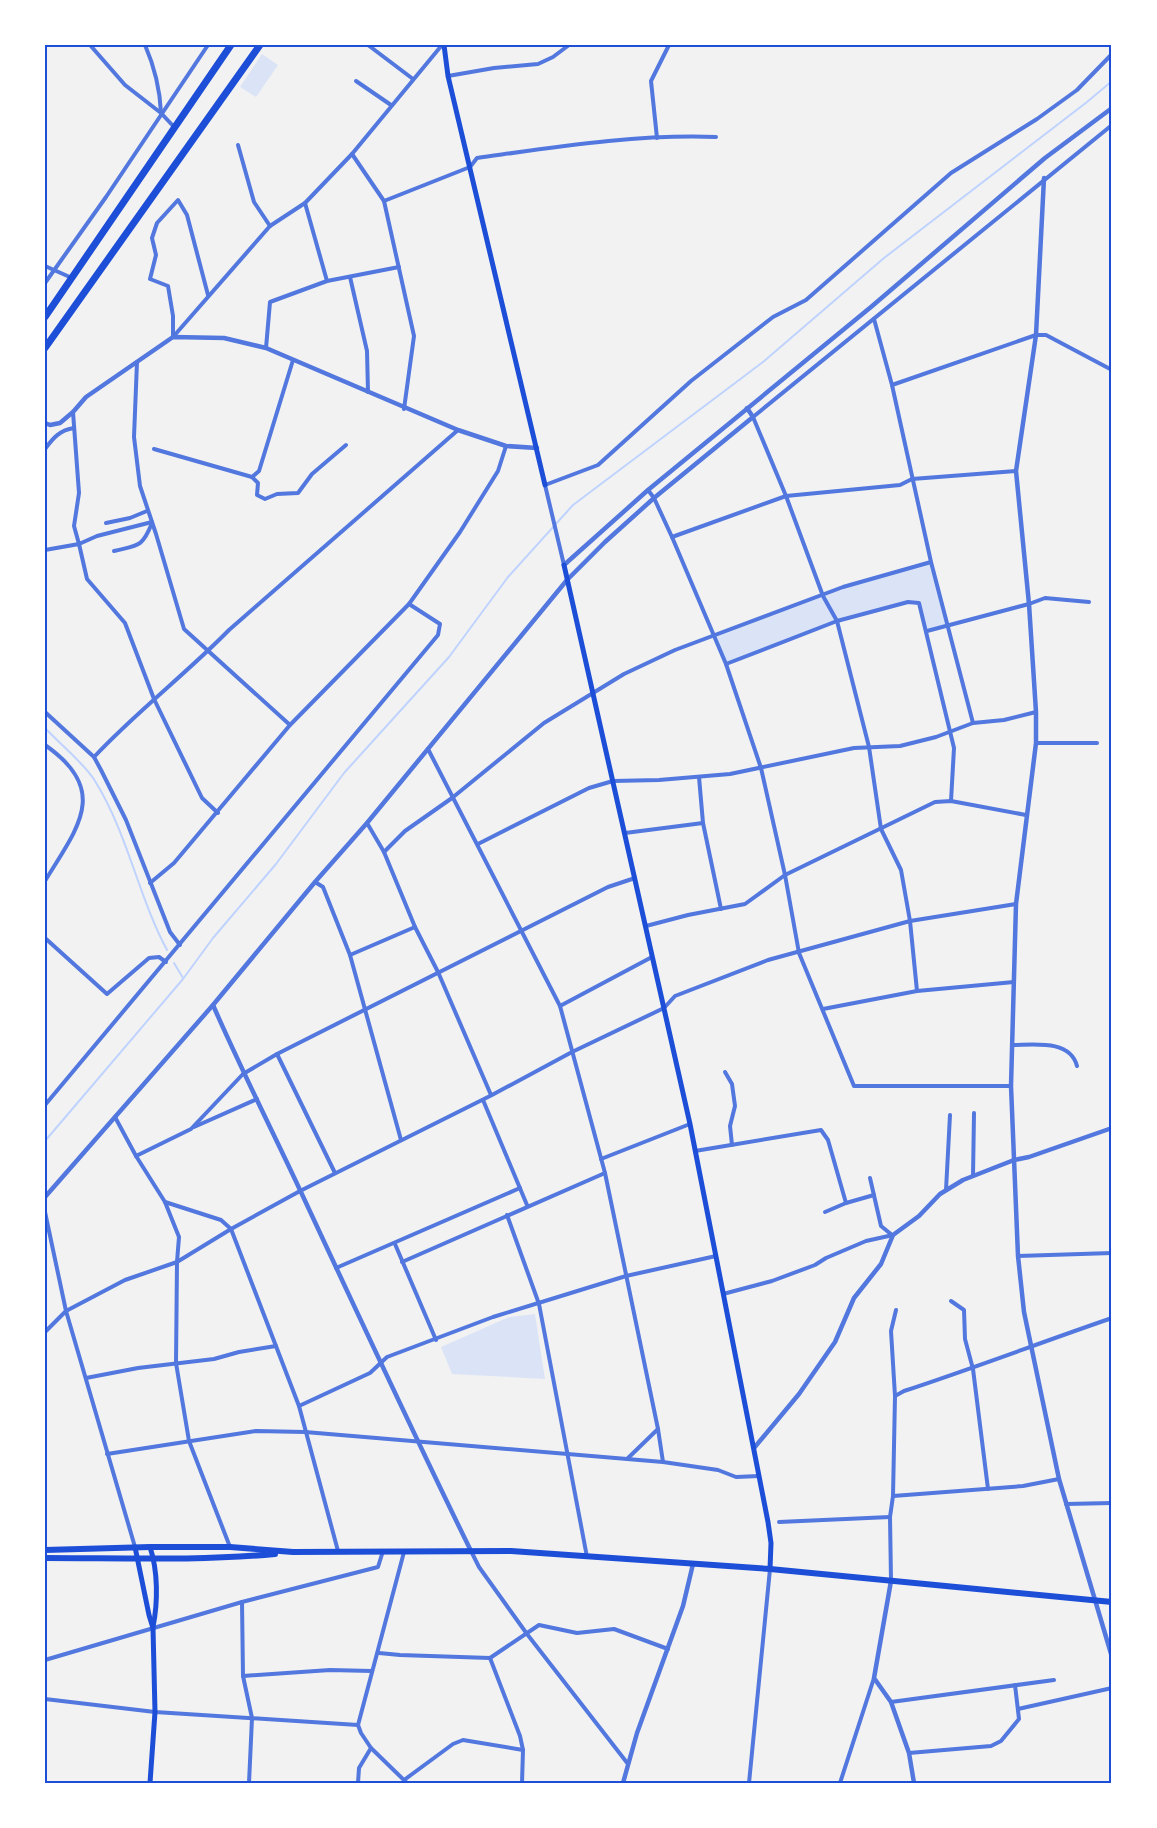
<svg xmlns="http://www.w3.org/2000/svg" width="1157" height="1828" viewBox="0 0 1157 1828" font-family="'Roboto Condensed',sans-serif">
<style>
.green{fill:#dbe4f7}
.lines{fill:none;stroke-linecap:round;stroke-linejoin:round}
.stream{stroke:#bfd3fe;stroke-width:2}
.minor{stroke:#5277de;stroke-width:4}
.tertiary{stroke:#5277de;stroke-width:4.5}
.secondary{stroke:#1d4ed8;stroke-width:5}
.primary{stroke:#1d4ed8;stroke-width:6}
.trunk{stroke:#1d4ed8;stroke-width:7}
.neatline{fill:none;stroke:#1d4ed8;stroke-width:2}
</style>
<rect width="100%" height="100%" fill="#f2f2f2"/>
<g class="green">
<path d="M 262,54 L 278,65 L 256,97 L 240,87 Z"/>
<path d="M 931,562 L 948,626 L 927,631 L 919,603 L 915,601 L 837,621 L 726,664 L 715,635 L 843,587 Z"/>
<path d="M 535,1314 L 545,1379 L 452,1374 L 441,1347 L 509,1317 Z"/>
</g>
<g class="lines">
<g class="stream">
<path d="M 45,728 C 59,743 85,764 95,781 C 128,834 138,896 167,950"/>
<path d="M 174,963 L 183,978"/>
<path d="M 45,1141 L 183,979 L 213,938 L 276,864 L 344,773 L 449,657 L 508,577 L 573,505 L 763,362 L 884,258 L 1087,102 L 1112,81"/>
</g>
<g class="minor">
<path d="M 90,45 L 125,85 L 161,113"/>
<path d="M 145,45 C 155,68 160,89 161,113 L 175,128"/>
<path d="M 368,45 L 413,79"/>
<path d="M 448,76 L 494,68 L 538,64 L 553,57 L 569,45"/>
<path d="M 356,81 L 391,105"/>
<path d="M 657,138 L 651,81 L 669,45"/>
<path d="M 238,145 L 254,202 L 270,226"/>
<path d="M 352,154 L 384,201 L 414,336 L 404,409"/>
<path d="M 384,201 L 470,167 L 477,158 C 556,147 636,134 716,137"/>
<path d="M 305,203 L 327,281"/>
<path d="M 45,266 L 72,278"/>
<path d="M 350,277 L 367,351 L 368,392"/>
<path d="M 45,283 L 106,197 L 208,45"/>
<path d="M 874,319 L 892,385 L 931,562 L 973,723"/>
<path d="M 173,336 L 173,316 L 168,286 L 150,279 L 156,255 L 152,238 L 157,223 L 178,200 L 187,215 L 208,295"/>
<path d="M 173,337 L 270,226 L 305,203 L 352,154 L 442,45"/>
<path d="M 266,348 L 270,302 L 327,281 L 399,267"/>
<path d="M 137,362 L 134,437 L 140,486 L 156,534 L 184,629 L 290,725"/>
<path d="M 892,385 L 1036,335 L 1046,335 L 1112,370"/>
<path d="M 73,412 L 79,493 L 74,526 L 79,544 L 97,536 L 152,522"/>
<path d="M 45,449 C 53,438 60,430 74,428"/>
<path d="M 154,449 L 252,477 L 259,471 L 293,360"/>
<path d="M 252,477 L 258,483 L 257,495 L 265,499 L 277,494 L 298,493 L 312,474 L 346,445"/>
<path d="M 648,490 L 654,498 L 672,537 L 726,664 L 761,768 L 785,875 L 799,953 L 854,1086 L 1011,1086"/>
<path d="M 106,523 L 130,518 L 147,511"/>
<path d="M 672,537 L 786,496 L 900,485 L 912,479 L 1016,471"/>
<path d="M 45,550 L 79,544 L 87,579 L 125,623 L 154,699 L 202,798 L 218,813"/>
<path d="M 114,551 C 138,545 142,548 152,523"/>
<path d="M 564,565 L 545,485 L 598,465 L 691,381 L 773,317 L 806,300 L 951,173 L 1037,119 L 1077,90 L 1112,54"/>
<path d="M 927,631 L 1029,604 L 1045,598 L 1089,602"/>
<path d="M 726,664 L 837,621 L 908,602 L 919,603 L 954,748 L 951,801"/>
<path d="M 45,712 L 94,757 L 101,770 L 126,820 L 170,932 L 180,945"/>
<path d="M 1036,743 L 1097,743"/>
<path d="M 45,745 C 111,791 77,828 45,881"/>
<path d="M 428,749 L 560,1006 L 605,1173 L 658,1429 L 663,1462"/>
<path d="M 94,757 C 136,712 186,674 229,630 L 458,430"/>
<path d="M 699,777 L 703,823 L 721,909"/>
<path d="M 367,823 L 384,852 L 415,927 L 438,972 L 491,1095"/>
<path d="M 625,833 L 703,823"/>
<path d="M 478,844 L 589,788 L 613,781 L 659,780 L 730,774 L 854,748 L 900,746 L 936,737 L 973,723 L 1004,720 L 1036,712"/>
<path d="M 384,852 L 405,831 L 452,798 L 544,723 L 624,674 L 675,650 L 843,587 L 931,562"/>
<path d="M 315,882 L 323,887 L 350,955 L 401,1140"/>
<path d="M 150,883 L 174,863 L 290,725 L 409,604 L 460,532 L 498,471 L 506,446"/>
<path d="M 646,926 L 688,915 L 745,904 L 785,875 L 935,802 L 951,801 L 1026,815"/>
<path d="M 45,938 L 107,994 L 149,958 L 159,957 L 166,962"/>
<path d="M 350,955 L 415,927"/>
<path d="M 917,991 L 910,921 L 901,870 L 881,829 L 869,747 L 837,621 L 823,596 L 786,496 L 753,417 L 1112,125"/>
<path d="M 560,1006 L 652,957"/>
<path d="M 823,1009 L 917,991 L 1014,982"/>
<path d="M 1012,1045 C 1033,1045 1070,1039 1077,1066"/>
<path d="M 277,1054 L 335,1173"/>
<path d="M 725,1072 L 732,1084 L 735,1106 L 730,1126 L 732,1145"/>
<path d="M 483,1100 L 527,1205"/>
<path d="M 45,1105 L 438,635 L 440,624 L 409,604"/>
<path d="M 115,1117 L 136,1156 L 165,1202 L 179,1237 L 177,1262 L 176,1363 L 189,1441 L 230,1547"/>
<path d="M 194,1127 L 257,1099"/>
<path d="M 695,1151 L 821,1130 L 828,1140 L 846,1203"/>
<path d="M 136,1156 L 191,1129 L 243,1074 L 277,1054 L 608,887 L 635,878"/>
<path d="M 601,1159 L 690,1124"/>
<path d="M 973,1176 L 974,1113"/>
<path d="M 870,1178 L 881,1226 L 892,1235"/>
<path d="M 946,1190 L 950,1115"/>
<path d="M 165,1202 L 221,1220 L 231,1229 L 299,1406 L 338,1551"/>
<path d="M 45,1212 L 66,1311 L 135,1547"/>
<path d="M 825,1212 L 846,1203 L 874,1195"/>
<path d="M 507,1215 L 539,1304 L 587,1557"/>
<path d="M 395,1244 L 436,1340"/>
<path d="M 1018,1256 L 1112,1253"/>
<path d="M 402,1262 L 605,1173"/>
<path d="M 336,1268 L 520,1188"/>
<path d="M 723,1294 L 772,1281 L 815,1265 L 826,1258 L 866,1241 L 893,1235"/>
<path d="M 951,1301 L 964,1310 L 965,1339 L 973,1369 L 988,1489"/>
<path d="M 1111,1318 L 1112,1325"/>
<path d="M 45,1332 L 66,1311 L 125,1280 L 177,1262 L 231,1229 L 300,1191 L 492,1095 L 572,1052 L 664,1008 L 675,996 L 768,960 L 910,921 L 1016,904"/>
<path d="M 86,1378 L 138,1368 L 214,1359 L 239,1352 L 276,1346"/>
<path d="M 895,1396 L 904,1391 C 974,1368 1042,1342 1112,1318"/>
<path d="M 299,1406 L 370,1373 L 387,1357 L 493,1317 L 626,1276 L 716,1256"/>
<path d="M 107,1454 L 256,1431 L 305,1432 L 663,1462 L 718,1470 L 736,1477 L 759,1476"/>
<path d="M 627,1459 L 658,1429"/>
<path d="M 893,1496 L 1023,1486 L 1059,1479"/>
<path d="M 1066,1504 L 1112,1503"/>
<path d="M 779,1522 L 890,1517"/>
<path d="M 471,1551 L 479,1567 L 527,1634 L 628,1764"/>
<path d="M 891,1580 L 890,1517 L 893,1496 L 895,1396 L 891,1331 L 896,1310"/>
<path d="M 242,1602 L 243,1676 L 252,1718 L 249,1783"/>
<path d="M 379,1653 L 400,1655 L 490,1658 L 539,1625 L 577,1633 L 614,1629 L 668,1649"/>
<path d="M 490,1658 L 520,1736 L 523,1750 L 522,1783"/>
<path d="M 45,1660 L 242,1602 L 378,1567 L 383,1551"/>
<path d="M 243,1676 L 330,1670 L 372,1671"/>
<path d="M 45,1699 L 155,1712 L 358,1725"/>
<path d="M 891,1702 L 1054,1680"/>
<path d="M 1018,1709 L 1112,1688"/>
<path d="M 371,1748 L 407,1783"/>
<path d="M 909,1753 L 991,1746 L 1001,1741 L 1019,1719 L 1015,1685"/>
<path d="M 404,1780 L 453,1744 L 463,1740 L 523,1750"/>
<path d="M 358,1783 L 359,1768 L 371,1748 L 361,1733 L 358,1725 C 373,1667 389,1610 404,1552"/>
<path d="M 749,1783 L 770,1569"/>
<path d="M 840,1783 L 874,1678"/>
</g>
<g class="tertiary">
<path d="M 1044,178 L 1036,335 L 1016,471 L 1029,604 L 1036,712 L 1036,743 L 1016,904 L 1011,1086 L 1018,1256 L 1024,1312 L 1059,1479 L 1112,1657"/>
<path d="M 45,423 L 50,425 L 60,423 L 73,412 L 86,397 L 173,337 L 224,338 L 266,348 L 458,430 L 506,446 L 537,448"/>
<path d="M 564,565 L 648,490 L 871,307 L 1045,158 L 1112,108"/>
<path d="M 213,1005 C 240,1067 271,1128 300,1190 C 356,1310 412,1431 471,1551"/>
<path d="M 45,1197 L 213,1005 L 315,882 L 367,823 L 567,580 L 605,542 L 654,498 L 753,417 L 747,408"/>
<path d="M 754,1448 L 799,1394 L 835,1342 L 854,1298 L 881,1264 L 893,1235 L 919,1216 L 940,1194 L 963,1180 L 1014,1160 L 1029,1157 L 1112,1128"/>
<path d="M 891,1581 L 874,1678 L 891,1702 L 909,1753 L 914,1783"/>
<path d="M 623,1783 L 637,1733 L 683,1606 L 693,1564"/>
</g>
<g class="secondary">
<path d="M 444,45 L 448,76 L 545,485"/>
<path d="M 564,565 L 690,1124 L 768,1522 L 771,1543 L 770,1569"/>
<path d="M 135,1547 L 149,1615 L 153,1628 L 155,1712 L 150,1783"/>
<path d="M 150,1547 C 158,1571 158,1602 153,1627"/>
</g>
<g class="primary">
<path d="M 45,1550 L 150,1547 L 230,1547 L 293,1552 L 511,1551 L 770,1569 L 1112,1602"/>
<path d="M 45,1558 C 122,1558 198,1561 275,1554"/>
</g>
<g class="trunk">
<path d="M 45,317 L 231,45"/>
<path d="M 45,348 L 260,45"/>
</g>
</g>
<rect width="1157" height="1828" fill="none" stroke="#ffffff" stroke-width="93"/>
<rect x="46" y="46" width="1064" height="1736" class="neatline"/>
</svg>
